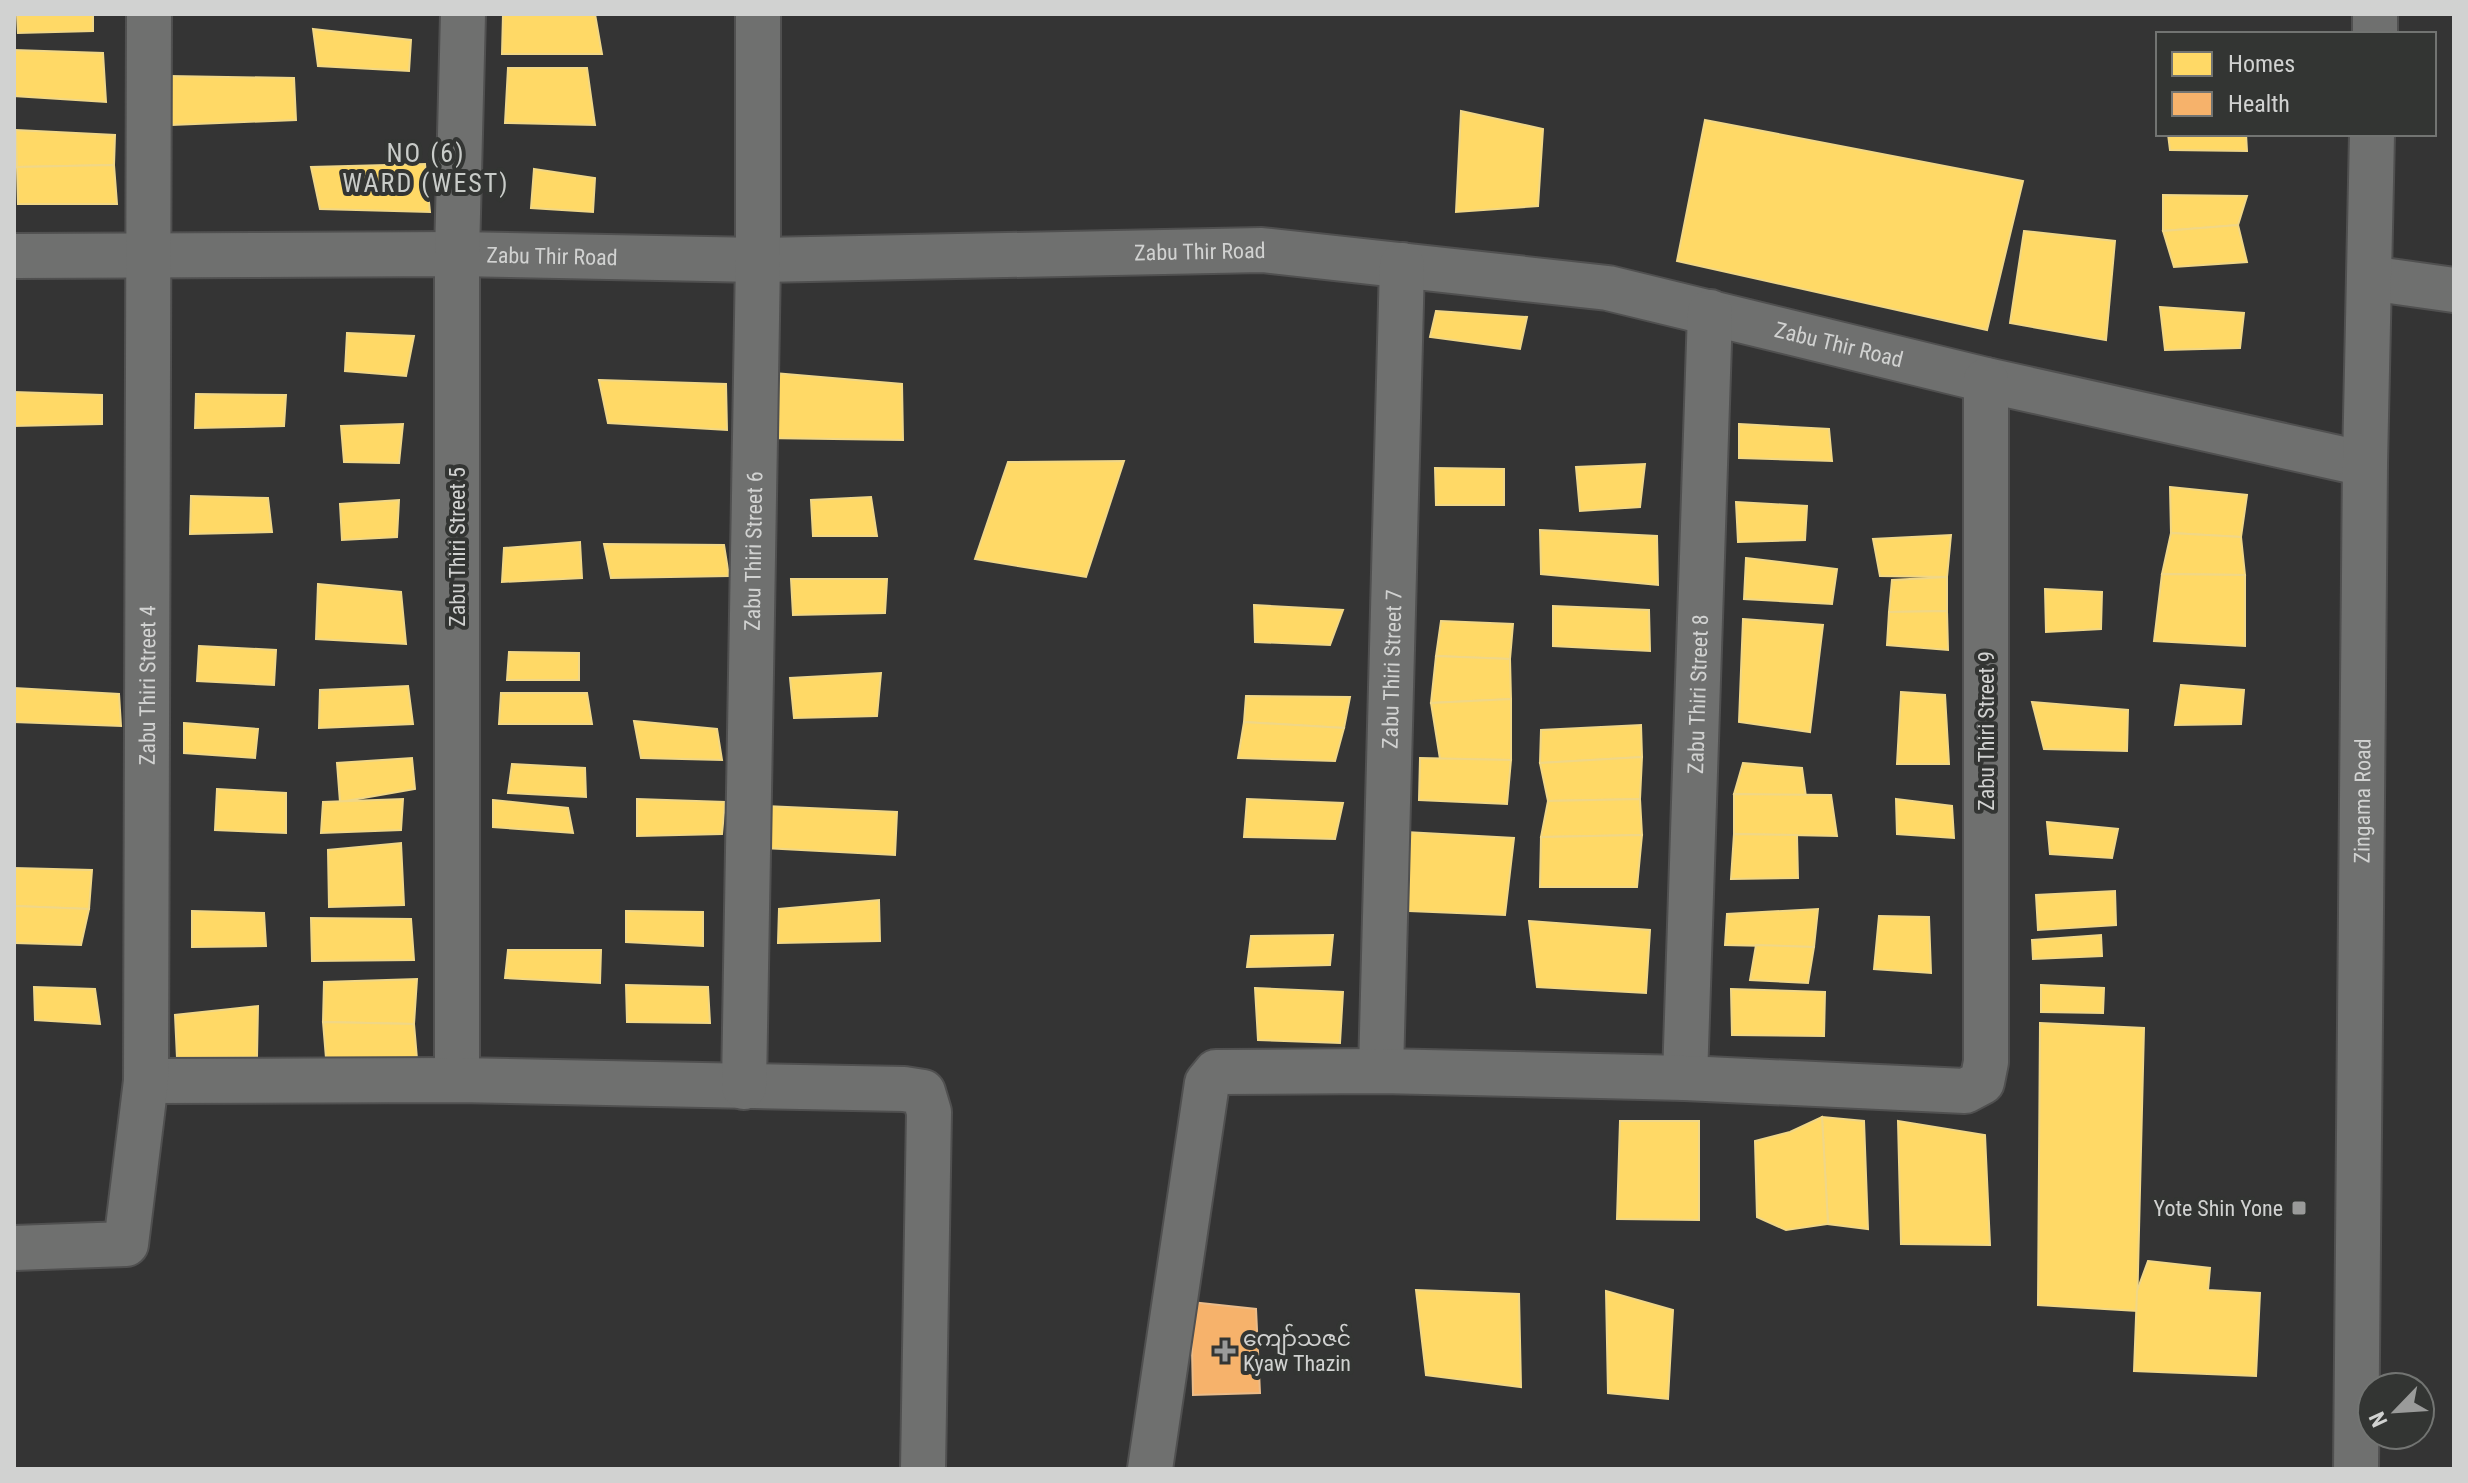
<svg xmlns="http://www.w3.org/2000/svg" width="2468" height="1483" viewBox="0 0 2468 1483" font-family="'Roboto Condensed','Noto Sans Myanmar',sans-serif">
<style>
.homes{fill:#ffd966;stroke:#f1d786;stroke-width:2}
.health{fill:#f6b26b;stroke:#ebbc8a;stroke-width:2}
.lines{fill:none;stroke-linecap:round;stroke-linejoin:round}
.minor-casing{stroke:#505050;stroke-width:48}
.minor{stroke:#6f706f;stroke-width:44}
.poi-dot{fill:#9a9b9a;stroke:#333533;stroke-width:3}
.labels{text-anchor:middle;stroke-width:8;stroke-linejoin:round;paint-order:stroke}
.street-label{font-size:22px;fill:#d1d2d1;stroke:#333533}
.poi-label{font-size:22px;fill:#d1d2d1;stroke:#333533;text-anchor:end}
.quarter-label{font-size:26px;letter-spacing:2px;fill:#c9ccc9;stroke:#333533}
</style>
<rect width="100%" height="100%" fill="#343434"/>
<g class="homes">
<path d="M 17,14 L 93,14 L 93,31 L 18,33 Z"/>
<path d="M 503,14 L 595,14 L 602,54 L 502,54 Z"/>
<path d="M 313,29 L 411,40 L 409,71 L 318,66 Z"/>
<path d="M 14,50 L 103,53 L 106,102 L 14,96 Z"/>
<path d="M 508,68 L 587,68 L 595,125 L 505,123 Z"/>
<path d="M 169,76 L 294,78 L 296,120 L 172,125 Z"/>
<path d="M 1461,111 L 1543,129 L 1538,206 L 1456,212 Z"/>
<path d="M 1705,120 L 2023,181 L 1987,330 L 1677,261 Z"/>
<path d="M 16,130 L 115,135 L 114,165 L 17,167 Z"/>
<path d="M 2168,134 L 2246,134 L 2247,151 L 2170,150 Z"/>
<path d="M 425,164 L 430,212 L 320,209 L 311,167 Z"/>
<path d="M 114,165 L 117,204 L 18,204 L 17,167 Z"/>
<path d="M 534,169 L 595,178 L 593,212 L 531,208 Z"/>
<path d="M 2163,195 L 2247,196 L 2238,225 L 2163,231 Z"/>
<path d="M 2238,225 L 2247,262 L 2174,267 L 2163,231 Z"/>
<path d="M 2024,231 L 2115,241 L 2106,340 L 2010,323 Z"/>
<path d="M 2160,307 L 2244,313 L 2240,348 L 2165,350 Z"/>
<path d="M 1436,311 L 1527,317 L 1520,349 L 1430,337 Z"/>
<path d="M 347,333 L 414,336 L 406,376 L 345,371 Z"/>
<path d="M 762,372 L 902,384 L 903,440 L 762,438 Z"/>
<path d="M 599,380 L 726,384 L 727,430 L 608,423 Z"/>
<path d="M 14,392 L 102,395 L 102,424 L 14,426 Z"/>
<path d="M 196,394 L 286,395 L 284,426 L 195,428 Z"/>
<path d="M 403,424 L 399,463 L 344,462 L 341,426 Z"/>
<path d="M 1739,424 L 1829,429 L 1832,461 L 1739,458 Z"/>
<path d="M 1124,461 L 1086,577 L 975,559 L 1008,462 Z"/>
<path d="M 1645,464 L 1640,507 L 1580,511 L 1576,467 Z"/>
<path d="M 1435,468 L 1504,469 L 1504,505 L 1436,505 Z"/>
<path d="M 2170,487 L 2247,495 L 2241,537 L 2171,533 Z"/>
<path d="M 191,496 L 268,498 L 272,532 L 190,534 Z"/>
<path d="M 871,497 L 877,536 L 813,536 L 811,500 Z"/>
<path d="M 399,500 L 397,537 L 342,540 L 340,504 Z"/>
<path d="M 1736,502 L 1807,506 L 1805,540 L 1738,542 Z"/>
<path d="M 1540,530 L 1657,536 L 1658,585 L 1541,574 Z"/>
<path d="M 2171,533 L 2241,537 L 2245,575 L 2162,574 Z"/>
<path d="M 1951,535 L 1947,577 L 1880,576 L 1873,539 Z"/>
<path d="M 580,542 L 582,578 L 502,582 L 504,548 Z"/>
<path d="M 604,544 L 724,545 L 729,576 L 611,578 Z"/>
<path d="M 1746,558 L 1837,569 L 1832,604 L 1744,599 Z"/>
<path d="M 2162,574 L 2245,575 L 2245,646 L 2154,641 Z"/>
<path d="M 1947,577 L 1947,611 L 1889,612 L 1892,580 Z"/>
<path d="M 791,579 L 887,579 L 885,613 L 793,615 Z"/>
<path d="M 318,584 L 401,592 L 406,644 L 316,639 Z"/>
<path d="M 2045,589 L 2102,592 L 2101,629 L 2046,632 Z"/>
<path d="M 1254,605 L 1343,610 L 1330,645 L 1255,642 Z"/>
<path d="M 1553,606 L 1649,610 L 1650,651 L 1553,646 Z"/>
<path d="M 1947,611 L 1948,650 L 1887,645 L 1889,612 Z"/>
<path d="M 1743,619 L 1823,625 L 1810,732 L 1739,722 Z"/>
<path d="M 1441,621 L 1513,624 L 1510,659 L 1436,656 Z"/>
<path d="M 199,646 L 276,650 L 274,685 L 197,681 Z"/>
<path d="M 509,652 L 579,653 L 579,680 L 507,680 Z"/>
<path d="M 1436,656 L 1510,659 L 1511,699 L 1431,703 Z"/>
<path d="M 881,673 L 877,716 L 794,718 L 790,678 Z"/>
<path d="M 2181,685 L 2244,690 L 2241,724 L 2175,725 Z"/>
<path d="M 408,686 L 413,724 L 319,728 L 320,690 Z"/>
<path d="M 14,688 L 119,694 L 121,726 L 14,722 Z"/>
<path d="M 1901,692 L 1945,695 L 1949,764 L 1897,764 Z"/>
<path d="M 501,693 L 587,693 L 592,724 L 499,724 Z"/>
<path d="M 1246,696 L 1350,697 L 1344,728 L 1244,722 Z"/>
<path d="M 1511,699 L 1511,760 L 1440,759 L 1431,703 Z"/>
<path d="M 2032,702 L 2128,710 L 2127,751 L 2044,749 Z"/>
<path d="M 634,721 L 717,729 L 722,760 L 641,758 Z"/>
<path d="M 1244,722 L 1344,728 L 1335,761 L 1238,758 Z"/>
<path d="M 184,723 L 258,729 L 255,758 L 184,753 Z"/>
<path d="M 1641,725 L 1642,757 L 1540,763 L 1541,730 Z"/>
<path d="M 1642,757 L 1640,799 L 1548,801 L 1540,763 Z"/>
<path d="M 412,758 L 415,789 L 340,802 L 337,763 Z"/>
<path d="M 1420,758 L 1511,760 L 1507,804 L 1419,800 Z"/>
<path d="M 1743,763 L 1802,768 L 1806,797 L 1734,794 Z"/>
<path d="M 512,764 L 585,768 L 586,797 L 508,793 Z"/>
<path d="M 217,789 L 286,793 L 286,833 L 215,830 Z"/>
<path d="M 1734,794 L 1831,795 L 1837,836 L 1734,834 Z"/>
<path d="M 403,799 L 401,830 L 321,833 L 323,802 Z"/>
<path d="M 637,799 L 725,802 L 722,834 L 637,836 Z"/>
<path d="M 1247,799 L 1343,803 L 1335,839 L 1244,837 Z"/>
<path d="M 1640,799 L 1642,835 L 1541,837 L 1548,801 Z"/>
<path d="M 1896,799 L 1952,806 L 1954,838 L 1897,834 Z"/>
<path d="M 493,800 L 568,808 L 573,833 L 493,827 Z"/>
<path d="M 765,806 L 897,812 L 895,855 L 764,848 Z"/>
<path d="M 2047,822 L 2118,829 L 2112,858 L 2050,854 Z"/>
<path d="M 1387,831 L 1514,838 L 1505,915 L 1385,910 Z"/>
<path d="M 1734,834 L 1797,835 L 1798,878 L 1731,879 Z"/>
<path d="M 1642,835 L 1637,887 L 1540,887 L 1541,837 Z"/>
<path d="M 401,843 L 404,905 L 329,907 L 328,850 Z"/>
<path d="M 14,868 L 92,870 L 89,909 L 15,906 Z"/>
<path d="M 2115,891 L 2116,925 L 2038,930 L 2036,895 Z"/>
<path d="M 879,900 L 880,941 L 778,943 L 779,909 Z"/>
<path d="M 15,906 L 89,909 L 81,945 L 15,943 Z"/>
<path d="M 1818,909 L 1814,947 L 1725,945 L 1727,914 Z"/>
<path d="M 192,911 L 264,913 L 266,946 L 192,947 Z"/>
<path d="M 626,911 L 703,912 L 703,946 L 626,942 Z"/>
<path d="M 1879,916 L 1929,917 L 1931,973 L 1874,969 Z"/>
<path d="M 311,918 L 411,919 L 414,960 L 312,961 Z"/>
<path d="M 1529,921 L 1650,930 L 1646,993 L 1537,987 Z"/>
<path d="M 1333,935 L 1330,965 L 1247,967 L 1251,936 Z"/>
<path d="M 2101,935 L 2102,956 L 2033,959 L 2032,940 Z"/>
<path d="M 1756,945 L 1814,947 L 1808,983 L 1750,980 Z"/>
<path d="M 508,950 L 601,950 L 600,983 L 505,978 Z"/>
<path d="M 417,979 L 414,1024 L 323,1022 L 324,982 Z"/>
<path d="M 626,985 L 708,987 L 710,1023 L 627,1022 Z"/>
<path d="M 2041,985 L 2104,988 L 2103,1013 L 2041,1012 Z"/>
<path d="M 34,987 L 95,989 L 100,1024 L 35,1020 Z"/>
<path d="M 1255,988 L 1343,992 L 1340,1043 L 1258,1040 Z"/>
<path d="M 1731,989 L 1825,992 L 1824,1036 L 1732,1035 Z"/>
<path d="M 258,1006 L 257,1057 L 177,1058 L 175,1015 Z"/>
<path d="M 323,1022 L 414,1024 L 417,1059 L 326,1058 Z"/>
<path d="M 2040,1023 L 2144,1028 L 2137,1311 L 2038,1305 Z"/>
<path d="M 1822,1117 L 1864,1121 L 1868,1229 L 1828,1224 Z"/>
<path d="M 1822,1117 L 1828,1224 L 1786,1230 L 1757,1217 L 1755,1141 L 1790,1132 Z"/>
<path d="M 1620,1121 L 1699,1121 L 1699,1220 L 1617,1219 Z"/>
<path d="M 1898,1121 L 1985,1135 L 1990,1245 L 1901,1244 Z"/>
<path d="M 2148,1261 L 2210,1268 L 2208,1290 L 2260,1293 L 2256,1376 L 2134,1371 L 2137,1291 Z"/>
<path d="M 1416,1290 L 1519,1294 L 1521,1387 L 1426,1375 Z"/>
<path d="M 1606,1291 L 1673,1310 L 1668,1399 L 1608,1393 Z"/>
</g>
<path class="health" d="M 1191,1302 L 1256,1309 L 1260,1393 L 1193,1395 Z"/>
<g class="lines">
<g class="minor-casing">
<g id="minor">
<path d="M 2375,34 L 2375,14"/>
<path id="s1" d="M 14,256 L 457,254 L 758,260 L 1262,250 L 1608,288 L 1986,380 L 2365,464"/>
<path d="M 2369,278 L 2454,290"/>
<path id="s2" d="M 1381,1071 L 1402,265"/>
<path id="s3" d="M 1685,1078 L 1710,312"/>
<path d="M 457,1080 L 457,254 L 463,14"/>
<path d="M 146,1081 L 457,1080 L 904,1089 L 923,1092 L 929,1112 L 923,1469"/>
<path id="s4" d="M 744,1087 L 758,260 L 758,14"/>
<path id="s5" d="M 14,1248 L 126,1244 L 146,1081 L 149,14"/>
<path d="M 1150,1469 L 1207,1083 L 1216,1072 L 1381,1071 L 1685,1078 L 1965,1091 L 1982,1082 L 1986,1062 L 1986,380"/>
<path id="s6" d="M 2356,1469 L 2365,464 L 2372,134"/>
</g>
</g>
<use href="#minor" class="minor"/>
</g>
<g class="poi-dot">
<rect x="2291" y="1200" width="16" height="16" rx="4"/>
<path d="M1221 1339h8v8h8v8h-8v8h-8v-8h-8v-8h8z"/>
</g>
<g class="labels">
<g class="street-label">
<text dy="8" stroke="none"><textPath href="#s1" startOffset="1186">Zabu Thir Road</textPath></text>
<text dy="8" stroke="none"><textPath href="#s1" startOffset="538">Zabu Thir Road</textPath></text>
<text dy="8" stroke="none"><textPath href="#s1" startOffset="1834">Zabu Thir Road</textPath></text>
<text transform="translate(457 547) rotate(-90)" y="8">Zabu Thiri Street 5</text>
<text dy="8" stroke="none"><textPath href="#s4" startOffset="536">Zabu Thiri Street 6</textPath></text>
<text dy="8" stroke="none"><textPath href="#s2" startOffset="402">Zabu Thiri Street 7</textPath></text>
<text dy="8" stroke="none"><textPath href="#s5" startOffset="672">Zabu Thiri Street 4</textPath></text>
<text dy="8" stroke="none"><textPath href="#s3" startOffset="384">Zabu Thiri Street 8</textPath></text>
<text transform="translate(1986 731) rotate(-90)" y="8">Zabu Thiri Street 9</text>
<text dy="8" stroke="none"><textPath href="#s6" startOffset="668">Zingama Road</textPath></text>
</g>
<g class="poi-label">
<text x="2283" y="1216">Yote Shin Yone</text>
<text x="1243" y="1346" text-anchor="start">ကျော်သဇင်<tspan x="1243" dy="25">Kyaw Thazin</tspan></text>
</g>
<g class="quarter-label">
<text x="426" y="162">NO (6)<tspan x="426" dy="30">WARD (WEST)</tspan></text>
</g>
</g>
<rect width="2468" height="1483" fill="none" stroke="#d1d2d1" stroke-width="32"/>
<rect x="2156" y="32" width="280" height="104" fill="#333533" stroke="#727472" stroke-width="2"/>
<rect x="2172" y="52" width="40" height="24" fill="#ffd966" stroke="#727472" stroke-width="2"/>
<text x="2228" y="72" font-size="24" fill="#d1d2d1">Homes</text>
<rect x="2172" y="92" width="40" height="24" fill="#f6b26b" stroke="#727472" stroke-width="2"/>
<text x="2228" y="112" font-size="24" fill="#d1d2d1">Health</text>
<g transform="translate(2396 1411) rotate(245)"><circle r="38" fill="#333533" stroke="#727472" stroke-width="2"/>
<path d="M0-6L14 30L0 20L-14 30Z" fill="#9a9b9a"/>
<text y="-12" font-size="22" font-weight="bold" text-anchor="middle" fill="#d1d2d1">N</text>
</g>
</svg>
